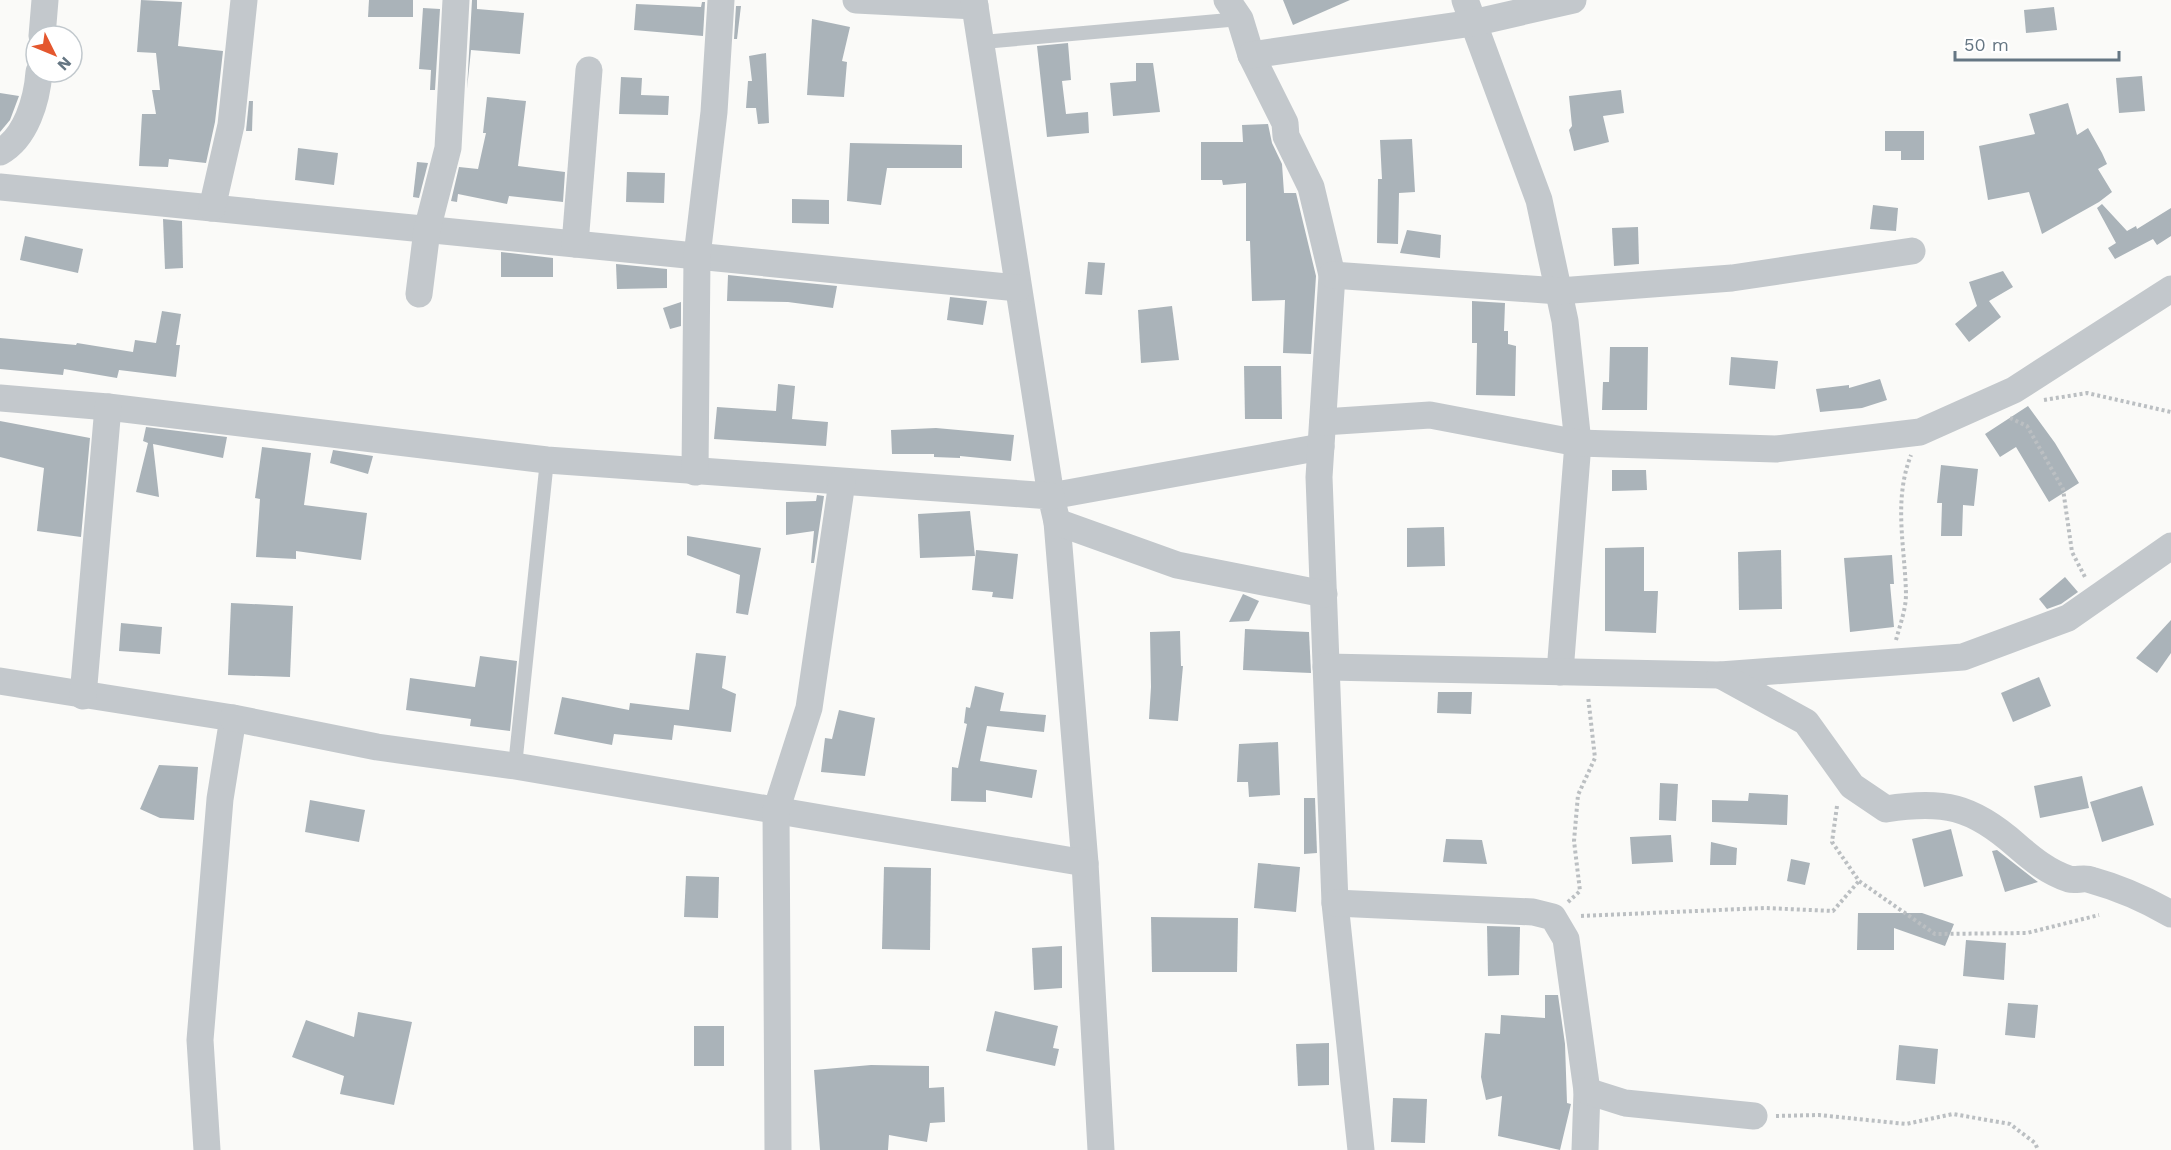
<svg xmlns="http://www.w3.org/2000/svg" width="2171" height="1150" viewBox="0 0 2171 1150" font-family="'Work Sans',sans-serif">
<style>
.building{fill:#aab3b9}
.lines{fill:none;stroke-linecap:round;stroke-linejoin:round}
.path{stroke:#bbbfc2;stroke-width:4;stroke-dasharray:3 3;stroke-linecap:butt}
.lane{stroke:#c3c8cc;stroke-width:14}
.street{stroke:#c3c8cc;stroke-width:27}
</style>
<rect width="100%" height="100%" fill="#fafaf8"/>
<g class="building">
<path d="M 141,0 L 182,2 L 178,46 L 223,51 L 215,122 L 206,163 L 169,159 L 168,167 L 139,166 L 142,114 L 156,114 L 152,90 L 160,90 L 156,53 L 137,52 Z"/>
<path d="M 369,0 L 413,0 L 413,17 L 368,17 Z"/>
<path d="M 472,0 L 477,0 L 477,9 L 524,13 L 520,54 L 471,50 L 467,89 Z"/>
<path d="M 1283,0 L 1350,0 L 1293,25 Z"/>
<path d="M 702,2 L 705,2 L 703,36 L 634,30 L 636,4 L 701,7 Z"/>
<path d="M 736,6 L 741,6 L 737,39 L 734,39 Z"/>
<path d="M 2054,7 L 2057,30 L 2026,33 L 2024,10 Z"/>
<path d="M 423,8 L 440,9 L 435,90 L 430,90 L 431,70 L 419,69 Z"/>
<path d="M 812,19 L 850,27 L 842,61 L 847,62 L 844,97 L 807,95 Z"/>
<path d="M 1068,43 L 1071,80 L 1062,81 L 1066,114 L 1088,112 L 1089,133 L 1047,137 L 1037,46 Z"/>
<path d="M 766,53 L 769,123 L 758,124 L 756,108 L 746,108 L 748,81 L 752,81 L 749,56 Z"/>
<path d="M 1136,63 L 1153,63 L 1160,112 L 1113,116 L 1110,83 L 1136,81 Z"/>
<path d="M 2142,76 L 2145,111 L 2119,113 L 2116,78 Z"/>
<path d="M 621,77 L 642,78 L 641,95 L 669,96 L 668,115 L 619,114 Z"/>
<path d="M 1621,90 L 1624,113 L 1603,116 L 1609,142 L 1574,151 L 1569,130 L 1572,126 L 1569,96 Z"/>
<path d="M 0,93 L 19,96 L 10,120 L 0,132 Z"/>
<path d="M 487,97 L 526,101 L 518,166 L 565,172 L 563,202 L 509,196 L 507,204 L 458,194 L 457,202 L 451,201 L 459,167 L 478,169 L 486,133 L 483,133 Z"/>
<path d="M 249,101 L 253,101 L 252,131 L 246,131 Z"/>
<path d="M 2068,103 L 2077,135 L 2088,128 L 2102,153 L 2107,164 L 2098,169 L 2112,192 L 2099,202 L 2042,234 L 2029,192 L 1988,200 L 1979,146 L 2035,134 L 2029,114 Z"/>
<path d="M 1268,124 L 1272,143 L 1282,164 L 1284,193 L 1296,193 L 1316,276 L 1311,354 L 1283,353 L 1285,300 L 1252,301 L 1250,241 L 1246,241 L 1246,183 L 1223,185 L 1222,180 L 1201,180 L 1201,142 L 1243,142 L 1242,125 Z"/>
<path d="M 1885,131 L 1924,131 L 1924,160 L 1901,160 L 1901,151 L 1885,151 Z"/>
<path d="M 1412,139 L 1415,192 L 1399,193 L 1398,244 L 1377,243 L 1378,179 L 1382,179 L 1380,140 Z"/>
<path d="M 850,143 L 962,145 L 962,168 L 887,168 L 881,205 L 847,201 Z"/>
<path d="M 298,148 L 338,153 L 334,185 L 295,180 Z"/>
<path d="M 417,162 L 428,163 L 419,198 L 413,197 Z"/>
<path d="M 627,172 L 665,173 L 664,203 L 626,202 Z"/>
<path d="M 792,199 L 829,200 L 829,224 L 792,223 Z"/>
<path d="M 2102,204 L 2127,231 L 2136,226 L 2137,229 L 2171,208 L 2171,236 L 2157,245 L 2153,239 L 2115,259 L 2108,248 L 2116,243 L 2097,208 Z"/>
<path d="M 1873,205 L 1898,208 L 1896,231 L 1870,229 Z"/>
<path d="M 163,219 L 182,221 L 183,268 L 165,269 Z"/>
<path d="M 1638,227 L 1639,264 L 1614,266 L 1612,228 Z"/>
<path d="M 1407,230 L 1441,235 L 1440,258 L 1400,253 Z"/>
<path d="M 25,236 L 83,249 L 78,273 L 20,260 Z"/>
<path d="M 501,252 L 553,258 L 553,277 L 501,277 Z"/>
<path d="M 1088,262 L 1105,263 L 1102,295 L 1085,294 Z"/>
<path d="M 616,264 L 667,269 L 667,288 L 617,289 Z"/>
<path d="M 2003,271 L 2013,287 L 1989,301 L 2001,317 L 1969,342 L 1955,324 L 1977,306 L 1969,282 Z"/>
<path d="M 728,275 L 837,286 L 833,308 L 788,302 L 727,301 Z"/>
<path d="M 950,297 L 987,301 L 983,325 L 947,320 Z"/>
<path d="M 1472,301 L 1505,303 L 1504,331 L 1508,331 L 1508,344 L 1516,346 L 1515,396 L 1476,395 L 1477,343 L 1472,343 Z"/>
<path d="M 681,302 L 681,326 L 670,329 L 663,308 Z"/>
<path d="M 1172,306 L 1179,360 L 1141,363 L 1138,310 Z"/>
<path d="M 162,311 L 181,314 L 176,345 L 180,345 L 176,377 L 119,370 L 117,378 L 64,369 L 63,375 L 0,369 L 0,338 L 76,345 L 77,343 L 133,352 L 135,340 L 156,343 Z"/>
<path d="M 1610,347 L 1648,347 L 1647,410 L 1602,410 L 1603,382 L 1609,382 Z"/>
<path d="M 1731,357 L 1778,361 L 1775,389 L 1729,385 Z"/>
<path d="M 1244,366 L 1281,366 L 1282,419 L 1245,419 Z"/>
<path d="M 1880,379 L 1887,400 L 1862,408 L 1820,412 L 1816,389 L 1849,385 L 1849,388 Z"/>
<path d="M 778,384 L 795,386 L 792,419 L 828,422 L 826,446 L 714,439 L 717,407 L 776,411 Z"/>
<path d="M 2028,406 L 2055,443 L 2079,483 L 2049,502 L 2016,447 L 2000,457 L 1985,434 Z"/>
<path d="M 0,421 L 90,438 L 81,537 L 37,531 L 44,468 L 0,457 Z"/>
<path d="M 146,427 L 227,437 L 223,458 L 153,444 L 159,497 L 136,492 L 148,443 L 143,441 Z"/>
<path d="M 936,428 L 1014,435 L 1011,461 L 960,456 L 960,458 L 934,457 L 934,454 L 892,454 L 891,430 Z"/>
<path d="M 262,447 L 311,453 L 304,505 L 367,513 L 361,560 L 296,551 L 296,559 L 256,557 L 260,499 L 255,498 Z"/>
<path d="M 333,450 L 373,456 L 368,474 L 330,463 Z"/>
<path d="M 1941,465 L 1978,469 L 1974,506 L 1963,505 L 1962,536 L 1941,536 L 1942,503 L 1937,503 Z"/>
<path d="M 1612,470 L 1646,470 L 1647,490 L 1612,491 Z"/>
<path d="M 817,495 L 824,496 L 814,563 L 811,563 L 814,531 L 786,535 L 786,502 L 816,501 Z"/>
<path d="M 970,511 L 975,556 L 920,558 L 918,514 Z"/>
<path d="M 1444,527 L 1445,566 L 1407,567 L 1407,528 Z"/>
<path d="M 687,536 L 761,548 L 748,615 L 736,613 L 740,575 L 687,555 Z"/>
<path d="M 1644,547 L 1644,591 L 1658,591 L 1656,633 L 1605,631 L 1605,548 Z"/>
<path d="M 976,550 L 1018,554 L 1013,599 L 992,597 L 993,592 L 972,590 Z"/>
<path d="M 1781,550 L 1782,609 L 1739,610 L 1738,552 Z"/>
<path d="M 1892,555 L 1894,584 L 1890,584 L 1894,627 L 1850,632 L 1844,558 Z"/>
<path d="M 2065,577 L 2078,592 L 2061,604 L 2047,609 L 2039,599 Z"/>
<path d="M 1243,594 L 1259,601 L 1249,621 L 1229,622 Z"/>
<path d="M 231,603 L 293,606 L 290,677 L 228,675 Z"/>
<path d="M 2171,620 L 2171,653 L 2157,673 L 2136,658 Z"/>
<path d="M 121,623 L 162,627 L 160,654 L 119,651 Z"/>
<path d="M 1245,629 L 1309,632 L 1311,673 L 1243,670 Z"/>
<path d="M 1180,631 L 1181,666 L 1183,666 L 1178,721 L 1149,719 L 1151,687 L 1150,632 Z"/>
<path d="M 696,653 L 726,656 L 722,688 L 736,694 L 731,732 L 674,725 L 672,740 L 614,734 L 612,745 L 554,734 L 562,697 L 629,710 L 630,703 L 689,710 Z"/>
<path d="M 480,656 L 517,661 L 510,731 L 470,726 L 471,719 L 406,710 L 410,678 L 475,687 Z"/>
<path d="M 2039,677 L 2051,706 L 2013,722 L 2001,693 Z"/>
<path d="M 975,686 L 1004,693 L 1000,711 L 1046,715 L 1044,732 L 987,726 L 980,761 L 1037,770 L 1032,798 L 986,790 L 986,802 L 951,801 L 952,767 L 958,768 L 967,724 L 964,723 L 966,707 L 970,708 Z"/>
<path d="M 1438,692 L 1472,692 L 1471,714 L 1437,713 Z"/>
<path d="M 839,710 L 875,718 L 865,776 L 821,772 L 825,738 L 832,739 Z"/>
<path d="M 1278,742 L 1280,795 L 1249,797 L 1248,782 L 1237,782 L 1239,744 Z"/>
<path d="M 159,765 L 198,767 L 194,820 L 160,818 L 140,809 Z"/>
<path d="M 2082,776 L 2089,808 L 2040,818 L 2034,786 Z"/>
<path d="M 1660,783 L 1678,784 L 1676,821 L 1659,820 Z"/>
<path d="M 2142,786 L 2154,825 L 2102,842 L 2090,802 Z"/>
<path d="M 1749,793 L 1788,795 L 1787,825 L 1712,822 L 1712,800 L 1748,801 Z"/>
<path d="M 1304,798 L 1315,798 L 1317,853 L 1304,854 Z"/>
<path d="M 310,800 L 365,810 L 359,842 L 305,832 Z"/>
<path d="M 1951,829 L 1963,876 L 1924,887 L 1912,839 Z"/>
<path d="M 1671,835 L 1673,862 L 1632,864 L 1630,837 Z"/>
<path d="M 1446,839 L 1482,840 L 1487,864 L 1443,862 Z"/>
<path d="M 1711,842 L 1737,848 L 1736,865 L 1710,865 Z"/>
<path d="M 1997,850 L 2025,872 L 2038,882 L 2005,892 L 1992,851 Z"/>
<path d="M 1791,859 L 1810,863 L 1805,885 L 1787,881 Z"/>
<path d="M 1258,863 L 1300,867 L 1296,912 L 1254,908 Z"/>
<path d="M 884,867 L 931,868 L 930,950 L 882,949 Z"/>
<path d="M 686,876 L 719,877 L 718,918 L 684,917 Z"/>
<path d="M 1858,913 L 1922,913 L 1954,924 L 1945,946 L 1894,928 L 1894,950 L 1857,950 Z"/>
<path d="M 1151,917 L 1238,918 L 1237,972 L 1152,972 Z"/>
<path d="M 1487,926 L 1520,927 L 1519,975 L 1488,976 Z"/>
<path d="M 1966,940 L 2006,943 L 2004,980 L 1963,976 Z"/>
<path d="M 1062,946 L 1062,988 L 1034,990 L 1032,948 Z"/>
<path d="M 1545,995 L 1558,995 L 1565,1044 L 1567,1103 L 1571,1104 L 1560,1150 L 1498,1136 L 1502,1096 L 1486,1100 L 1481,1077 L 1485,1033 L 1500,1034 L 1501,1015 L 1545,1018 Z"/>
<path d="M 2008,1003 L 2038,1005 L 2035,1038 L 2005,1035 Z"/>
<path d="M 995,1011 L 1058,1026 L 1053,1048 L 1059,1049 L 1055,1066 L 986,1051 Z"/>
<path d="M 358,1012 L 412,1022 L 394,1105 L 340,1094 L 344,1076 L 292,1057 L 306,1020 L 354,1037 Z"/>
<rect x="694" y="1026" width="30" height="40"/>
<path d="M 1329,1043 L 1329,1085 L 1298,1086 L 1296,1044 Z"/>
<path d="M 1899,1045 L 1938,1049 L 1935,1084 L 1896,1080 Z"/>
<path d="M 871,1065 L 929,1066 L 929,1088 L 944,1087 L 945,1122 L 930,1123 L 927,1142 L 889,1135 L 888,1150 L 820,1150 L 814,1070 Z"/>
<path d="M 1393,1098 L 1427,1099 L 1425,1143 L 1391,1142 Z"/>
</g>
<g class="lines">
<g class="path">
<path d="M 2044,400 L 2087,393 L 2171,412"/>
<path d="M 2010,418 L 2027,426 L 2063,489 L 2072,552 L 2086,579"/>
<path d="M 1896,640 C 1900,625 1906,609 1906,594 C 1905,546 1893,501 1911,455"/>
<path d="M 1837,806 L 1832,842 L 1859,881 L 1935,934 L 2027,933 L 2099,915"/>
<path d="M 1568,902 L 1580,891 L 1574,841 L 1578,795 L 1595,758 L 1588,696"/>
<path d="M 1581,916 L 1765,908 L 1833,911 L 1859,881"/>
<path d="M 1776,1116 L 1819,1115 L 1906,1124 L 1953,1114 L 2010,1124 L 2035,1143 L 2038,1150"/>
</g>
<g class="lane">
<path d="M 983,42 L 1240,19"/>
<path d="M 515,766 L 547,460"/>
</g>
<g class="street">
<path d="M 856,0 L 975,6"/>
<path d="M 974,0 L 1051,496 L 1321,447"/>
<path d="M 1227,0 L 1240,19 L 1251,55 L 1285,123 L 1286,136 L 1311,187 L 1332,275 L 1319,477 L 1335,903 L 1361,1150"/>
<path d="M 1465,0 L 1539,200 L 1565,321 L 1578,443 L 1560,672"/>
<path d="M 42,36 L 45,0"/>
<path d="M 1251,55 L 1473,23 L 1573,0"/>
<path d="M 0,152 C 26,138 37,100 39,72"/>
<path d="M 0,187 L 1018,288"/>
<path d="M 212,208 L 231,125 L 244,0"/>
<path d="M 575,244 L 589,70"/>
<path d="M 1332,275 L 1559,291 L 1732,278 L 1912,251"/>
<path d="M 419,294 L 427,230 L 448,148 L 456,0"/>
<path d="M 0,398 L 108,407 L 547,460 L 1051,496 L 1057,522 L 1085,863 L 1101,1150"/>
<path d="M 1323,422 L 1430,415 L 1578,443 L 1776,449 L 1920,432 L 2014,390 L 2171,289"/>
<path d="M 695,472 L 697,256 L 714,112 L 721,0"/>
<path d="M 1057,522 L 1177,565 L 1324,594"/>
<path d="M 1326,667 L 1720,675 L 1963,657 L 2068,618 L 2171,546"/>
<path d="M 1720,675 L 1806,722 L 1852,786 L 1886,809 C 1943,800 1972,806 2016,845 C 2032,859 2048,872 2069,879 C 2076,881 2084,877 2091,880 C 2120,888 2145,899 2171,914"/>
<path d="M 0,681 L 233,718 L 220,799 L 200,1040 L 207,1150"/>
<path d="M 83,696 L 108,407"/>
<path d="M 233,718 L 377,747 L 515,766 L 1085,863"/>
<path d="M 1335,903 L 1533,912 L 1553,917 L 1566,939 L 1587,1091 L 1585,1150"/>
<path d="M 1587,1091 L 1625,1103 L 1754,1116"/>
<path d="M 778,1150 L 776,811 L 809,708 L 842,482"/>
</g>
</g>
<g transform="translate(54 54) rotate(133)"><circle r="28" fill="#ffffff" stroke="#c1c8cd" stroke-width="1.5"/>
<path d="M0-4.5L10 22L0 15L-10 22Z" fill="#e4572e"/>
<text y="-9" font-size="16" font-weight="bold" text-anchor="middle" fill="#657683">N</text>
</g>
<path d="M1955 51v9h164v-9" fill="none" stroke="#657683" stroke-width="3"/>
<text x="1964" y="51" font-size="18" fill="#657683" stroke="#ffffff" stroke-width="4.5" paint-order="stroke">50 m</text>
</svg>
